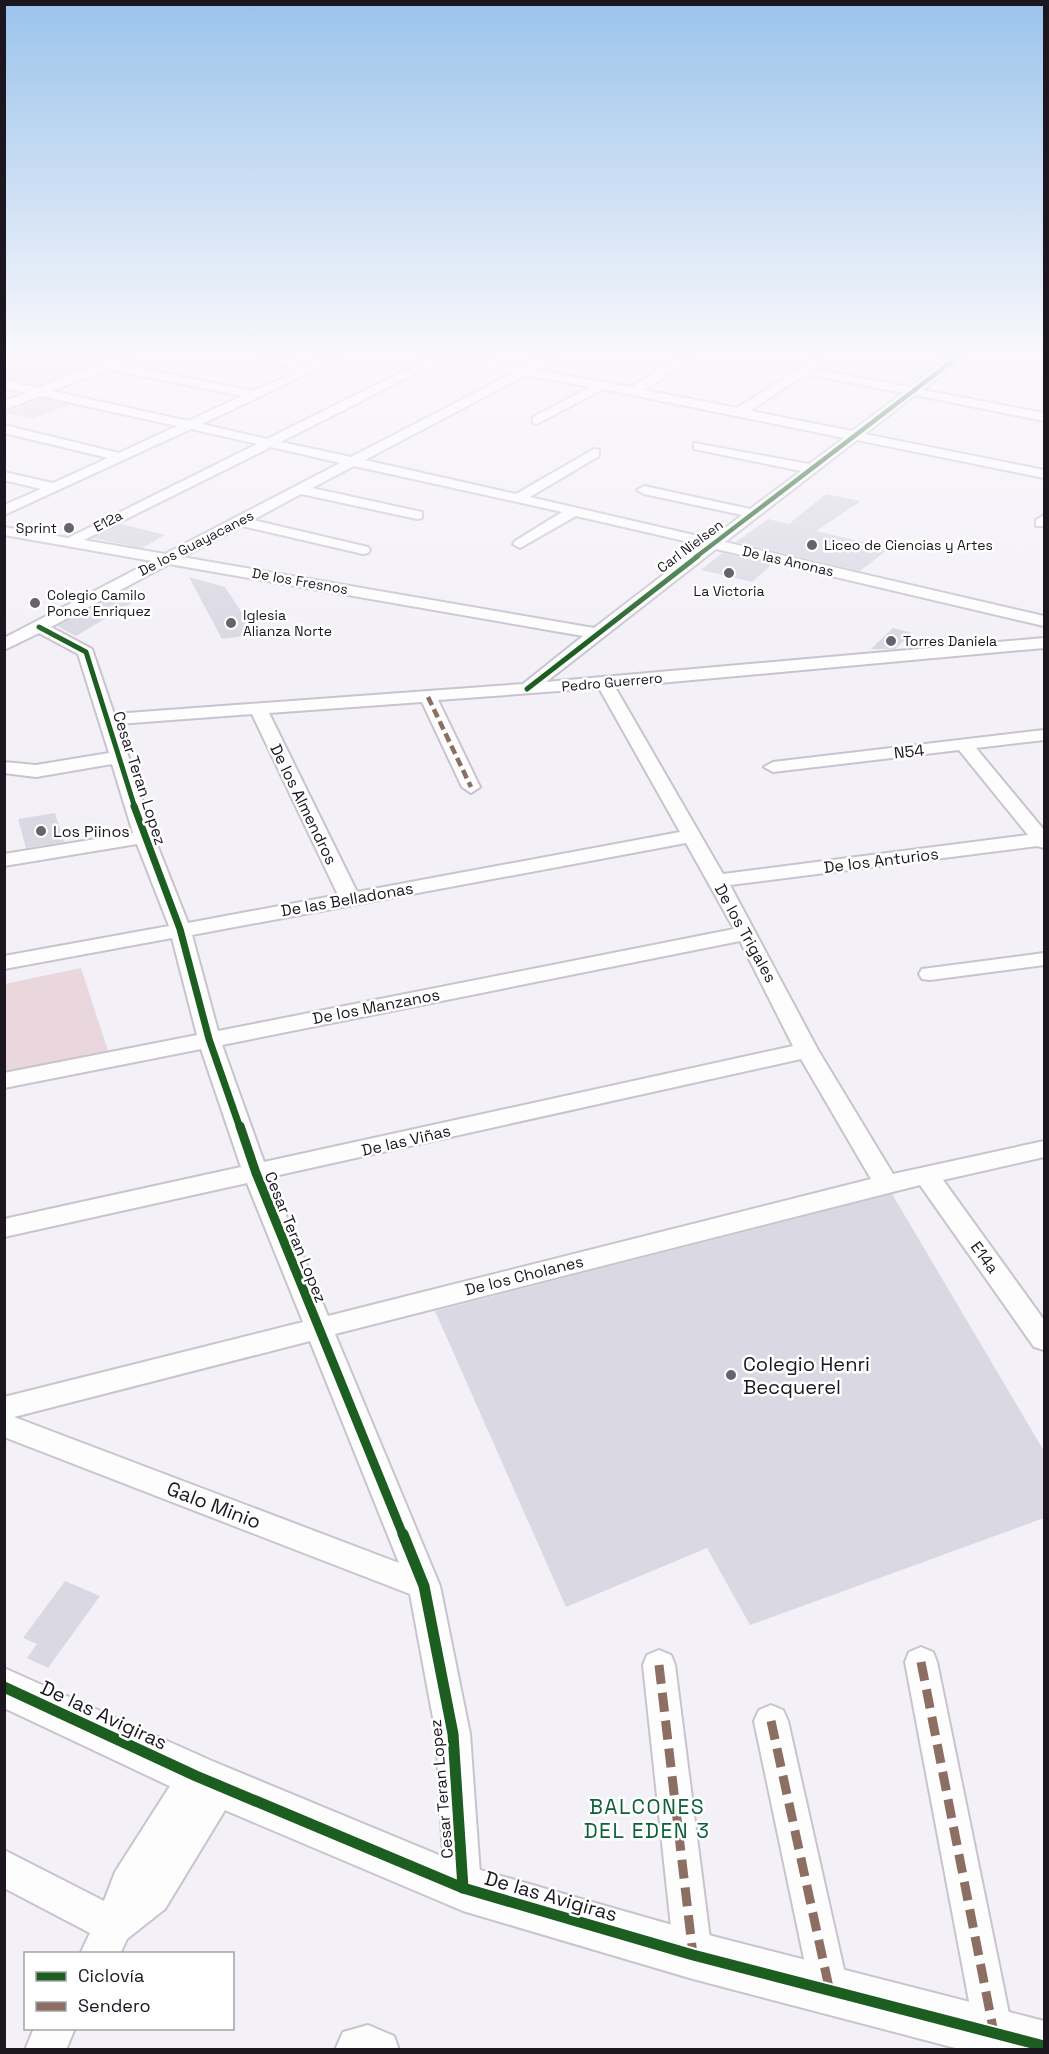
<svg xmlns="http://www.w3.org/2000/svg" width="1049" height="2054" viewBox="0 0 1049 2054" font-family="'Space Grotesk',sans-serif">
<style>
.green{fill:#ead6dd}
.building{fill:#d9d8e3}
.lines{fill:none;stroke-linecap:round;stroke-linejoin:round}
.minor-casing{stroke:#c8c4cd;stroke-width:4}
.tertiary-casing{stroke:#c8c4cd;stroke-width:4}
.minor{fill:#fdfdfe;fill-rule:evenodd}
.tertiary{fill:#fdfdfe;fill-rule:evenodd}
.quiet-far1{stroke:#8d6e63;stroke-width:4.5;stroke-dasharray:9 4.5;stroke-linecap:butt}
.quiet{stroke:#8d6e63;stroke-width:9;stroke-dasharray:19 9;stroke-linecap:butt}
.cycleway-far4-casing{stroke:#fff;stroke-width:7}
.cycleway-far3-casing{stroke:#fff;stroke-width:8}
.cycleway-far2-casing{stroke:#fff;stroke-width:10}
.cycleway-far1-casing{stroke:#fff;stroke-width:13}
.cycleway-casing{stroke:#fff;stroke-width:15}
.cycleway-far4{stroke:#1b5e20;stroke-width:4.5}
.cycleway-far3{stroke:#1b5e20;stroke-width:5}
.cycleway-far2{stroke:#1b5e20;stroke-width:7}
.cycleway-far1{stroke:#1b5e20;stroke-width:9}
.cycleway{stroke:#1b5e20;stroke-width:11}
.poi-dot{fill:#67626b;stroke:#fff;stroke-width:2}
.labels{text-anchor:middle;stroke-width:5;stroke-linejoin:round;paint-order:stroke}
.far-street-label{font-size:14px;fill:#1b161f;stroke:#fff}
.far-poi-label{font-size:14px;fill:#1b161f;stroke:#fff;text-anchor:start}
.street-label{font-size:16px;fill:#1b161f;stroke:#fff}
.poi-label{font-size:16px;fill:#1b161f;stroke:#fff;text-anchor:start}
.near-poi-label{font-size:20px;fill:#1b161f;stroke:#fff;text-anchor:start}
.near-street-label{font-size:20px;fill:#1b161f;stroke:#fff}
.near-neighbourhood-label{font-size:21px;letter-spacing:1.5px;fill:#0d6139;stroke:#fff}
</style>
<rect width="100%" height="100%" fill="#f3f0f8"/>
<path class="green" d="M 81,968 L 109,1054 L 5,1074 L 5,984 Z"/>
<g class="building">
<path d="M 12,359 L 104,359 L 38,386 L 4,378 L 4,362 Z"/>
<path d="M 40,398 L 69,405 L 33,419 L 4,413 Z"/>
<path d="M 826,494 L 861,501 L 816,531 L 890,548 L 860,571 L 736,542 L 768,519 L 789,524 Z"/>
<path d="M 121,524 L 165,535 L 142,548 L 93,538 Z"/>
<path d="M 722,553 L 772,564 L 752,582 L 701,570 Z"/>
<path d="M 189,577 L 225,587 L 256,634 L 222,639 Z"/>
<path d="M 129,588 L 148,593 L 76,636 L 57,626 Z"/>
<path d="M 893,628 L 912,633 L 895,649 L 871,649 Z"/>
<path d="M 55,813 L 64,842 L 26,848 L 18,819 Z"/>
<path d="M 892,1194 L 1044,1451 L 1044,1518 L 750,1625 L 707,1548 L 566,1607 L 435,1311 Z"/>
<path d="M 65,1581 L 100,1596 L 48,1668 L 27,1658 L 37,1644 L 23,1638 Z"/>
</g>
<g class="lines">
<g class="minor-casing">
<g id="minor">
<path d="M 111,359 L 128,359 L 120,364 L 253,391 L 300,370 L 259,359 L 284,359 L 310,365 L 323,359 L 339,359 L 202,424 L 267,439 L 428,359 L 444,359 L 281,442 L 351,457 L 513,373 L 452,359 L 480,359 L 523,367 L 538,359 L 554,359 L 536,370 L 631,387 L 676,359 L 691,359 L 644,390 L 737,408 L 815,359 L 821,363 L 814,369 L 910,387 L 947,359 L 961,359 L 923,390 L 1044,413 L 1044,421 L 915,395 L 865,434 L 1044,470 L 1044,478 L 857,440 L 725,542 L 1044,616 L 1044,626 L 716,549 L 546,682 L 1044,638 L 1044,648 L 615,687 L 723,874 L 1028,835 L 959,750 L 773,772 L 764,767 L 773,762 L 1044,730 L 1044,740 L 976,748 L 1044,830 L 1044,848 L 1037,846 L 730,885 L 818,1050 L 893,1174 L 1044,1141 L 1044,1157 L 943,1180 L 1044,1320 L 1044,1350 L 1034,1347 L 920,1185 L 335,1334 L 440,1586 L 470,1734 L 481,1888 L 476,1901 L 463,1906 L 450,1901 L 445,1888 L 436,1734 L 410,1594 L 4,1437 L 4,1397 L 303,1322 L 247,1183 L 4,1237 L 4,1219 L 241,1167 L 201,1049 L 4,1088 L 4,1073 L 197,1035 L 172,938 L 4,969 L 4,956 L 169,926 L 137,844 L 4,866 L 4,854 L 133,833 L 112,764 L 36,777 L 4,773 L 4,762 L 36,765 L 109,753 L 78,654 L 39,633 L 4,650 L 4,638 L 152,561 L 4,535 L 4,527 L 68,538 L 257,444 L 191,429 L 4,515 L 4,505 L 41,489 L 4,480 L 4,472 L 53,483 L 108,458 L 4,433 L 4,425 L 119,453 L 177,426 L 40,396 L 4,410 L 4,401 L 27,393 L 4,388 L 4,380 L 38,388 ZM 109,369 L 242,396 L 188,421 L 52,391 ZM 806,374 L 903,393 L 852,431 L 750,411 ZM 526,375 L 590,387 L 533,417 L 533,423 L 537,424 L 603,389 L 844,438 L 809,464 L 694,443 L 694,449 L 801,471 L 750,509 L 644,486 L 637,490 L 644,494 L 742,515 L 711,539 L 530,497 L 599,456 L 599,450 L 594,449 L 516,494 L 365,460 ZM 271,447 L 340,463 L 165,554 L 84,540 ZM 354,466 L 562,512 L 515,541 L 513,544 L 520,548 L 576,516 L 702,545 L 594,628 L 182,557 L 242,526 L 363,554 L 368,553 L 370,550 L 368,547 L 253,520 L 301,494 L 417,519 L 422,518 L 422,512 L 312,488 ZM 169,564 L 583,636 L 523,684 L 114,714 L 92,649 L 51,627 ZM 599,688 L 680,832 L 357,892 L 269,713 L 422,702 L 462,787 L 471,793 L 480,787 L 438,700 ZM 252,714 L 338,895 L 188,923 L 154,837 L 118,724 ZM 686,843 L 734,929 L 218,1031 L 192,935 ZM 740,941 L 793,1046 L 264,1162 L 222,1045 ZM 801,1059 L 871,1179 L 328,1316 L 270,1177 ZM 310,1341 L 399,1563 L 14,1417 Z"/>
<path d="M 1044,515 L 1044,526 L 1036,526 L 1036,520 Z"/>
<path d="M 1044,953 L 1044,965 L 930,980 L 922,979 L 919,974 L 922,969 L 930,968 Z"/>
<path d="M 921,1647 L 933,1652 L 937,1662 L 1013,2033 L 1008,2047 L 1001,2050 L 980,2047 L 975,2033 L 905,1662 L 909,1652 Z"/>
<path d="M 659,1650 L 671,1655 L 675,1665 L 712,1955 L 706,1968 L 693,1974 L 680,1968 L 674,1955 L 643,1665 L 647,1655 Z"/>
<path d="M 771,1705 L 783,1710 L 788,1721 L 849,1992 L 843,2005 L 830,2011 L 817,2005 L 811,1992 L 754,1721 L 759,1710 Z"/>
<path d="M 196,1760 L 208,1764 L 213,1774 L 222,1770 L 234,1775 L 239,1787 L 165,1909 L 127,1939 L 120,1954 L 80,1954 L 90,1933 L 4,1888 L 4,1850 L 104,1901 L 115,1872 L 184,1764 Z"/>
<path d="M 368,2025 L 394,2036 L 399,2050 L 335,2050 L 343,2032 Z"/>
<path d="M 34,2028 L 75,2028 L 66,2050 L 25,2050 Z"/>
</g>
</g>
<g class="tertiary-casing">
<path id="tertiary" d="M 4,1668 L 212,1761 L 463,1865 L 693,1931 L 1044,2021 L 1044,2050 L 963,2050 L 693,1979 L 463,1911 L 180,1791 L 4,1708 Z"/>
</g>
<use href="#minor" class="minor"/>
<use href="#tertiary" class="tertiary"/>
<path class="quiet-far1" d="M 428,697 L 471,787"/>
<g class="quiet">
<path d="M 921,1662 L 994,2033"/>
<path d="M 659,1665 L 693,1955"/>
<path d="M 771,1721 L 830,1992"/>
</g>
<g class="cycleway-far4-casing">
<path id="cycleway-far4" d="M 696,557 L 955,359"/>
</g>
<g class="cycleway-far3-casing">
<g id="cycleway-far3">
<path d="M 39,627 L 86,652 L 135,808"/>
<path d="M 527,689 L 698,556"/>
</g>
</g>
<g class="cycleway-far2-casing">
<path id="cycleway-far2" d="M 134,806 L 180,929 L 209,1039 L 240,1128"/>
</g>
<g class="cycleway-far1-casing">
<path id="cycleway-far1" d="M 240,1126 L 256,1173 L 403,1535"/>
</g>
<g class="cycleway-casing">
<g id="cycleway">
<path d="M 403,1534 L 424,1586 L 453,1734 L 463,1888"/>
<path d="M 4,1687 L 196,1776 L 463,1888 L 693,1955 L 1044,2046"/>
</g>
</g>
<use href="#cycleway-far4" class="cycleway-far4"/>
<use href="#cycleway-far3" class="cycleway-far3"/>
<use href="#cycleway-far2" class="cycleway-far2"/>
<use href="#cycleway-far1" class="cycleway-far1"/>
<use href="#cycleway" class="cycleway"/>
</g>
<linearGradient id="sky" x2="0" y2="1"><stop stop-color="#9ac3eb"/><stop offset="0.55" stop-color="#faf8fc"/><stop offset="1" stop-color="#faf8fc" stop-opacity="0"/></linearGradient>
<rect width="1049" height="647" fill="url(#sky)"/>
<g class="poi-dot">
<circle cx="69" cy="528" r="6"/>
<circle cx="812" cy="545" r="6"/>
<circle cx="729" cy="573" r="6"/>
<circle cx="35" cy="603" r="6"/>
<circle cx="231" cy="623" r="6"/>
<circle cx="891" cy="641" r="6"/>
<circle cx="41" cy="831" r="6"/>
<circle cx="731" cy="1375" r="6"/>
</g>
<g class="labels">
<g class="far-street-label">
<text transform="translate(108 521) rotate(-27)" y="5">E12a</text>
<text transform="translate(196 543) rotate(-27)" y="5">De los Guayacanes</text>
<text transform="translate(690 546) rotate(-37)" y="5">Carl Nielsen</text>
<text transform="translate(788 561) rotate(13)" y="5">De las Anonas</text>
<text transform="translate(300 581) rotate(10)" y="5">De los Fresnos</text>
<text transform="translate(612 682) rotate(-5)" y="5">Pedro Guerrero</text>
</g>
<g class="far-poi-label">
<text x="57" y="533" text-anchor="end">Sprint</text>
<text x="824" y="550">Liceo de Ciencias y Artes</text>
<text x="729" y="596" text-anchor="middle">La Victoria</text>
<text x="47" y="600">Colegio Camilo<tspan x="47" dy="16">Ponce Enriquez</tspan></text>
<text x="243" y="620">Iglesia<tspan x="243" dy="16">Alianza Norte</tspan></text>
<text x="903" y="646">Torres Daniela</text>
</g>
<g class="street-label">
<text transform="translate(909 751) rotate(-6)" y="6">N54</text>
<text transform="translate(140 778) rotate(72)" y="6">Cesar Teran Lopez</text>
<text transform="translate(304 804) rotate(64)" y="6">De los Almendros</text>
<text transform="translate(881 860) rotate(-7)" y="6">De los Anturios</text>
<text transform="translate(347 899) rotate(-10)" y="6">De las Belladonas</text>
<text transform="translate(746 933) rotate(61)" y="6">De los Trigales</text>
<text transform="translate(376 1006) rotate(-11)" y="6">De los Manzanos</text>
<text transform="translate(406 1140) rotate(-13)" y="6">De las Viñas</text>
<text transform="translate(296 1237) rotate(68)" y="6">Cesar Teran Lopez</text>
<text transform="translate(985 1257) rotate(54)" y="6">E14a</text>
<text transform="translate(524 1275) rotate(-14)" y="6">De los Cholanes</text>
<text transform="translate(441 1789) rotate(-95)" y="6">Cesar Teran Lopez</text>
</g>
<g class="poi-label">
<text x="53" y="837">Los Piinos</text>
</g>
<g class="near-poi-label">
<text x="743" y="1371">Colegio Henri<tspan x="743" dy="23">Becquerel</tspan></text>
</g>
<g class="near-street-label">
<text transform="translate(214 1505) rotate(21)" y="7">Galo Minio</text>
<text transform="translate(104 1715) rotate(25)" y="7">De las Avigiras</text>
<text transform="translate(551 1896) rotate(16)" y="7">De las Avigiras</text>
</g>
<g class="near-neighbourhood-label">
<text x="647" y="1814">BALCONES<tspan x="647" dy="24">DEL EDEN 3</tspan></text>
</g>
</g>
<rect width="1049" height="2054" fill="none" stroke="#1b161f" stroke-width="12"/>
<rect x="24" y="1952" width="210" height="78" fill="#ffffff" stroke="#a4a2a5" stroke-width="1.5"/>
<rect x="36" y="1972" width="30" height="9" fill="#1b5e20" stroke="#a4a2a5" stroke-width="1.5"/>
<text x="78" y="1982" font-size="18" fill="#1b161f">Ciclovía</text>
<rect x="36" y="2002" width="30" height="9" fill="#8d6e63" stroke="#a4a2a5" stroke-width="1.5"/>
<text x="78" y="2012" font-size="18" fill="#1b161f">Sendero</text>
</svg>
